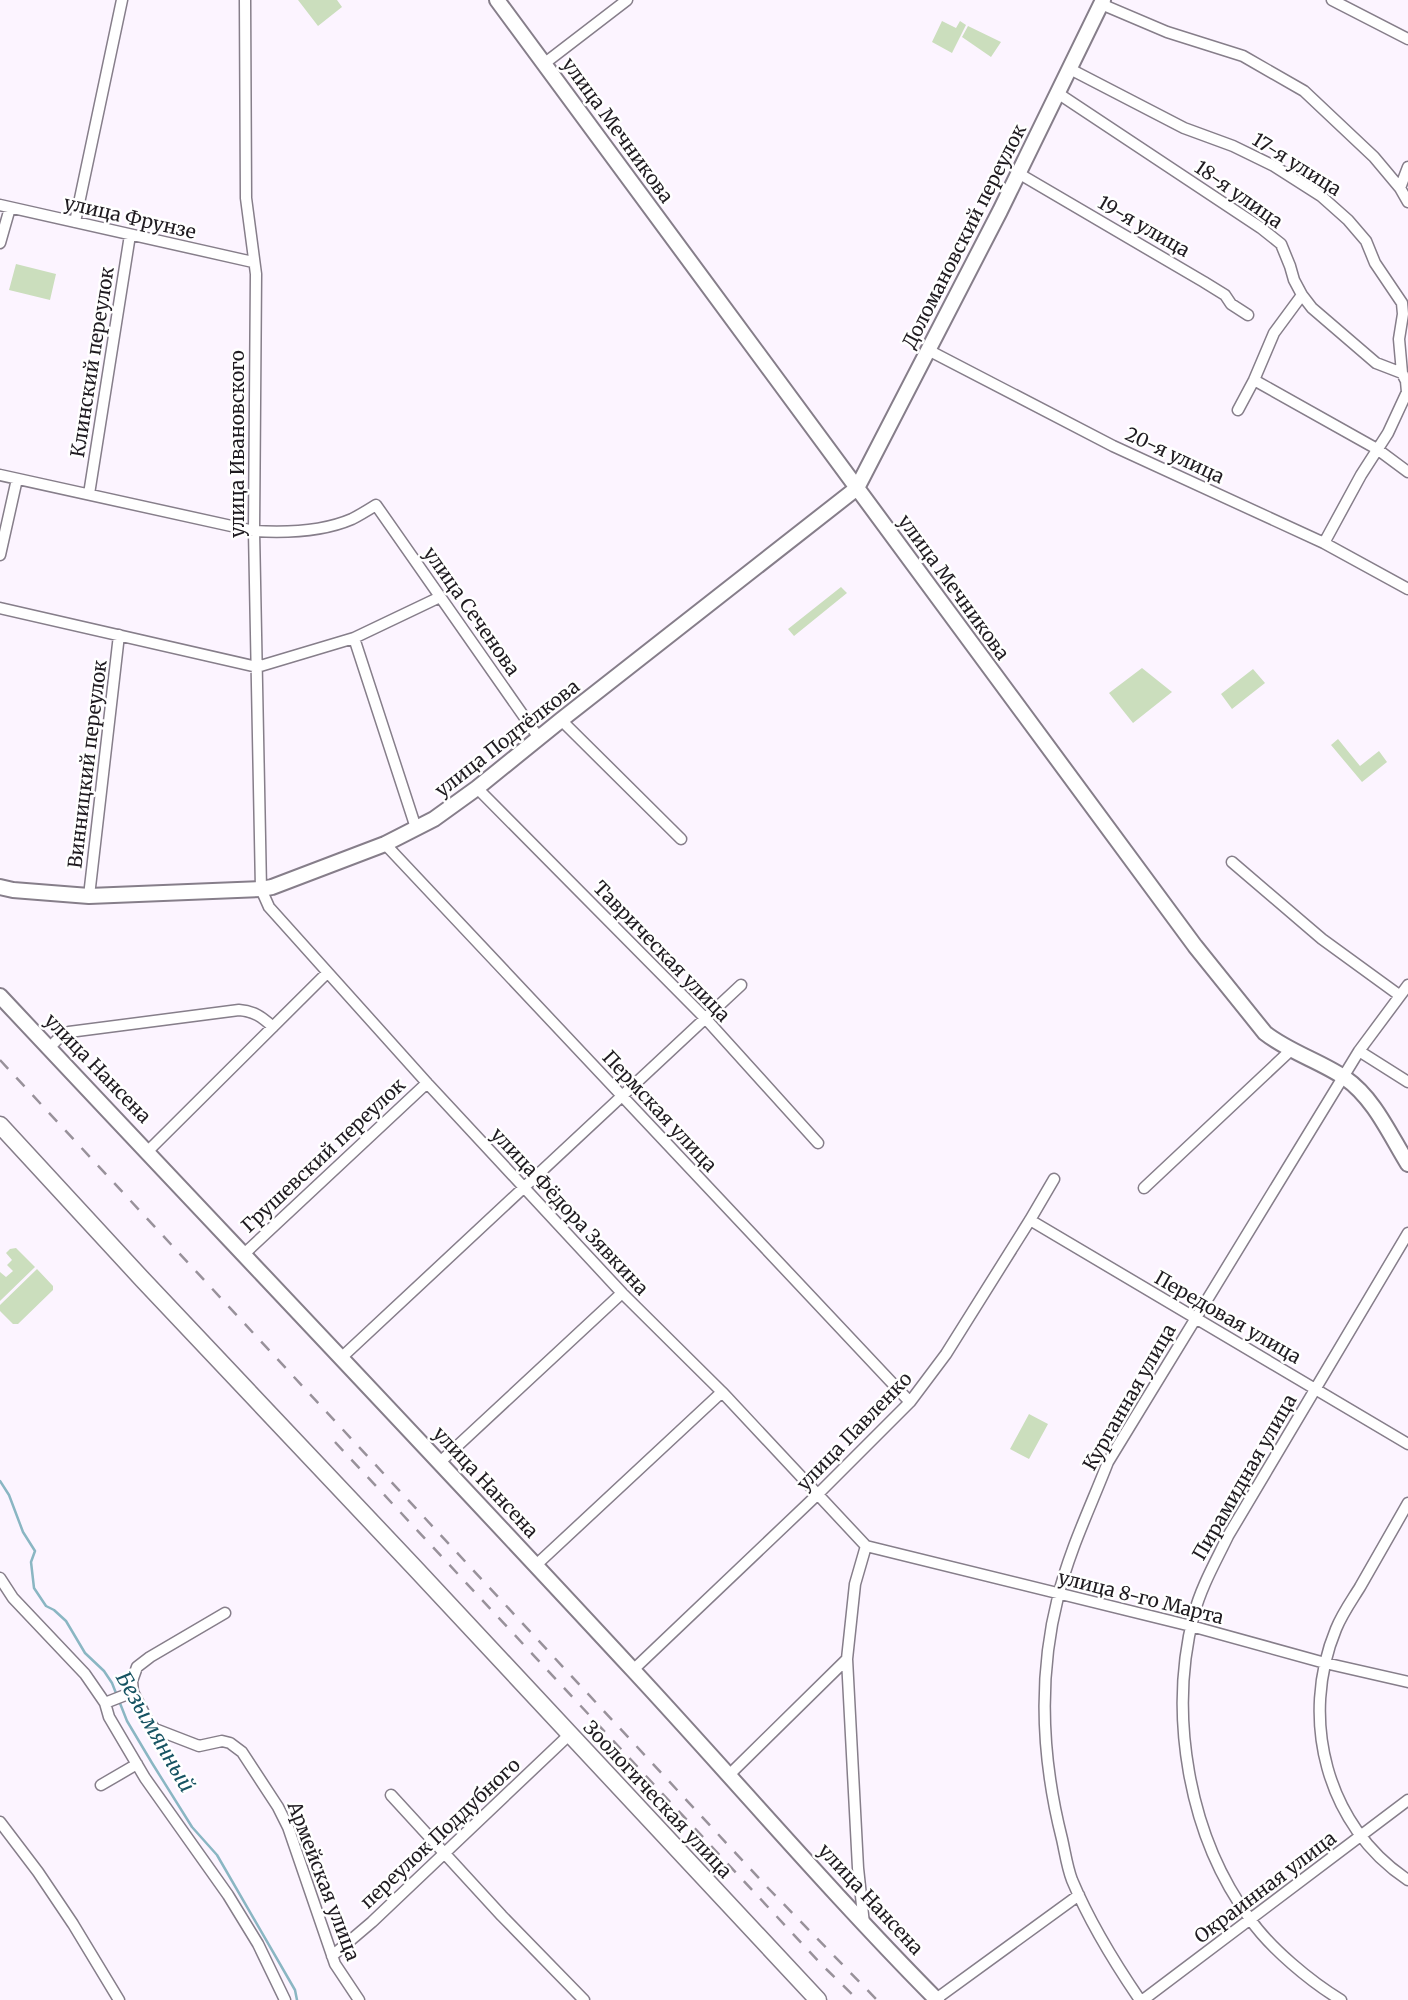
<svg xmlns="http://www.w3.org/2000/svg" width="1408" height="2000" viewBox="0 0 1408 2000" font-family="Merriweather,serif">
  <rect width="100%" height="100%" fill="#fcf4ff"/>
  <!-- green -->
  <path fill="#cbdebd" d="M298,0H337L342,7L318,26Z
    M942,21L956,28L960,21L966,25L952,53L932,42Z
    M968,26L1001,42L991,57L962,37Z
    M16,264L56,274L50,300L9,290Z
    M841,587L847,593L794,636L788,629Z
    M1142,668L1172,692L1133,723L1109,693Z
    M1253,669L1265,683L1232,709L1221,694Z
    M1338,739L1360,766L1379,751L1387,762L1362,782L1331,745Z
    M16,1248L35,1267L0,1301V1272L6,1277L13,1271L7,1265L12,1260L6,1253L10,1249Z
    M37,1269L53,1286V1290L18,1324H13L0,1311V1305Z
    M1029,1414L1048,1424L1029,1459L1010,1449Z"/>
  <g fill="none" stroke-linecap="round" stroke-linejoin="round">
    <!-- stream -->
    <path stroke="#8ab6c3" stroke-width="2.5" d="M0,1481L9,1495L23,1532L35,1551L31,1562L34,1588L46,1606L54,1610L66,1621L85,1653L104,1671L112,1683L127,1721L152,1763L192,1827L217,1855L295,1990L297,2000"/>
    <defs>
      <path id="street" d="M245,0L246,198L256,274L254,531L261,889L269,907L427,1083L622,1293L722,1392L866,1546
        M1332,0L1408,39
        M1101,4L1167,32L1243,56L1304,91L1374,157L1400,188L1408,202
        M545,63L627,0
        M1070,69L1184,128L1233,146L1274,166L1321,196L1348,220L1366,241L1375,263L1402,303L1403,314L1399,339L1402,373L1406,381L1407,392L1388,433L1361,475L1324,543
        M1059,94L1261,228L1281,244L1290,266L1294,280L1302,295L1312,308L1376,363L1402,373
        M1018,173L1204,282L1225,295L1231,304L1248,315
        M1400,188L1408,167
        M0,205L253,262
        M75,222L122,0
        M0,243L10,208
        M928,350L1113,446L1324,543L1408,589
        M1254,380L1377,449L1408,472
        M1238,410L1254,380L1274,333L1302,295
        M0,475L254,531C287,533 322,532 352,519C360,515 368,510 376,505L539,738
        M89,494L130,235
        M0,555L17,479
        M0,608L257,667L354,638L440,597
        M354,638L416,828
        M561,720L681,839
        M477,788L705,1018L818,1143
        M385,844L910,1402
        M1232,862L1322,939L1399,995
        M89,896L119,635
        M49,1048L61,1036L69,1032L239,1010C254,1011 262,1017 273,1027
        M1359,1051L1408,1082
        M148,1151L327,973
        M1144,1188L1291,1050
        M1030,1220L1408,1444
        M244,1254L427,1083
        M341,1358L741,985
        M439,1463L622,1293
        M1408,1503C1392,1531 1376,1559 1360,1587C1352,1600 1342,1614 1336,1629C1299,1718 1326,1826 1408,1880
        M866,1546L1191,1626L1325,1663L1408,1682
        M535,1566L722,1392
        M0,1578L13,1598L85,1674L105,1703L109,1717L145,1778L228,1895L258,1944L285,2000
        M225,1613L150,1657L137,1667L132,1681L133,1692L148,1721L155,1729L199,1746L222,1741L230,1743L242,1752L278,1807L288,1827L335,1964L359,2000
        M633,1670L817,1495L910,1402L946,1354L1030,1220L1054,1179
        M105,1703L133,1692
        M729,1775L847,1659
        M101,1785L137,1764
        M391,1795L502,1916L584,2000
        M0,1822L38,1872L73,1924L119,2000
        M864,1924L858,1868L847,1659L855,1584L866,1546
        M332,1956L372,1922L569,1735
        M936,1999L1079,1895
        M1140,2000C1114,1962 1090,1923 1072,1880C1067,1867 1065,1852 1062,1839C1042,1760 1038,1676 1058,1597C1069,1551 1091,1506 1108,1462L1359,1051L1408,985
        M1143,2000L1408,1800
        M1341,2000C1311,1982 1270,1948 1250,1919C1188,1835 1168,1714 1194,1614C1201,1587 1216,1561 1228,1536L1408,1233"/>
      <path id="secondary" d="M497,0L1195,946L1265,1033C1289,1052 1320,1061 1345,1078C1374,1098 1390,1135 1408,1164
        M0,887L13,890L89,896L261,889L272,887L385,844L434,819L477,788L561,720L857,488L1000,211L1103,0
        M0,996C211,1221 424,1444 633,1670C735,1780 832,1894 937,2000"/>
      <path id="primary" d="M0,1125L143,1280L414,1567L818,2000"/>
    </defs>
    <!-- street casing -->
    <use href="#street" stroke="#867e8a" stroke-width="13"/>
    <!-- secondary casing -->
    <use href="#secondary" stroke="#867e8a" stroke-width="18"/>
    <!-- primary casing -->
    <use href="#primary" stroke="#867e8a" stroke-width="19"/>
    <!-- street -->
    <use href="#street" stroke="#fff" stroke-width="10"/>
    <!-- secondary -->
    <use href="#secondary" stroke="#fff" stroke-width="14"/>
    <!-- primary -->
    <use href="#primary" stroke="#fff" stroke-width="16"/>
    <!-- rail -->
    <path stroke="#98919a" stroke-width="2.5" stroke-dasharray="12 12" stroke-linecap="butt" d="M0,1060L768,1888L877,2000
      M335,1442L821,1964L858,2000"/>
  </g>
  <g text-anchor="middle" stroke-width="5" stroke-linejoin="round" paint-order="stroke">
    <!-- street labels -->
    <g font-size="19" fill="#1f1b20" stroke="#fff">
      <text transform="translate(618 130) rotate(54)" y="7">улица Мечникова</text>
      <text transform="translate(1297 164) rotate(32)" y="7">17-я улица</text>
      <text transform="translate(1239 194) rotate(35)" y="7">18-я улица</text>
      <text transform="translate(130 217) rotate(13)" y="7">улица Фрунзе</text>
      <text transform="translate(1144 226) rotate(30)" y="7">19-я улица</text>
      <text transform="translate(964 236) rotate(-63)" y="7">Доломановский переулок</text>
      <text transform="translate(92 362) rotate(-81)" y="7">Клинский переулок</text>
      <text transform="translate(237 444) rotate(-90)" y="7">улица Ивановского</text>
      <text transform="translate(1175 455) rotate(25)" y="7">20-я улица</text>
      <text transform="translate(954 587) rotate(54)" y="7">улица Мечникова</text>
      <text transform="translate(472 611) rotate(55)" y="7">улица Сеченова</text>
      <text transform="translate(507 738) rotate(-38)" y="7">улица Подтёлкова</text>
      <text transform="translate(87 764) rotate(-83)" y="7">Винницкий переулок</text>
      <text transform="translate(662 951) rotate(46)" y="7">Таврическая улица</text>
      <text transform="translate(98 1068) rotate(46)" y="7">улица Нансена</text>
      <text transform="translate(660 1111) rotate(47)" y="7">Пермская улица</text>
      <text transform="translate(323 1155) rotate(-43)" y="7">Грушевский переулок</text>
      <text transform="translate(570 1211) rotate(47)" y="7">улица Фёдора Зявкина</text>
      <text transform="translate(1228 1317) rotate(30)" y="7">Передовая улица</text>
      <text transform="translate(1129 1397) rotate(-60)" y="7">Курганная улица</text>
      <text transform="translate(854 1431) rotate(-46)" y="7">улица Павленко</text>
      <text transform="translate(1244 1477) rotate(-60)" y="7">Пирамидная улица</text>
      <text transform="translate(486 1482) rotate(47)" y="7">улица Нансена</text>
      <text transform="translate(1141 1597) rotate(14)" y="7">улица 8-го Марта</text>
      <text transform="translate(658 1799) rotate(47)" y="7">Зоологическая улица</text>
      <text transform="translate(440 1833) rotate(-43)" y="7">переулок Поддубного</text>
      <text transform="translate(324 1881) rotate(69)" y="7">Армейская улица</text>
      <text transform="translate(1265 1887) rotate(-37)" y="7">Окраинная улица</text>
      <text transform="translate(871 1899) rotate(47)" y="7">улица Нансена</text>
    </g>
    <!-- water labels -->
    <g font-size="21" font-style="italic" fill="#165362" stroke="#fff">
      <text transform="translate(155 1732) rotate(60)" y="7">Безымянный</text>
    </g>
  </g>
</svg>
